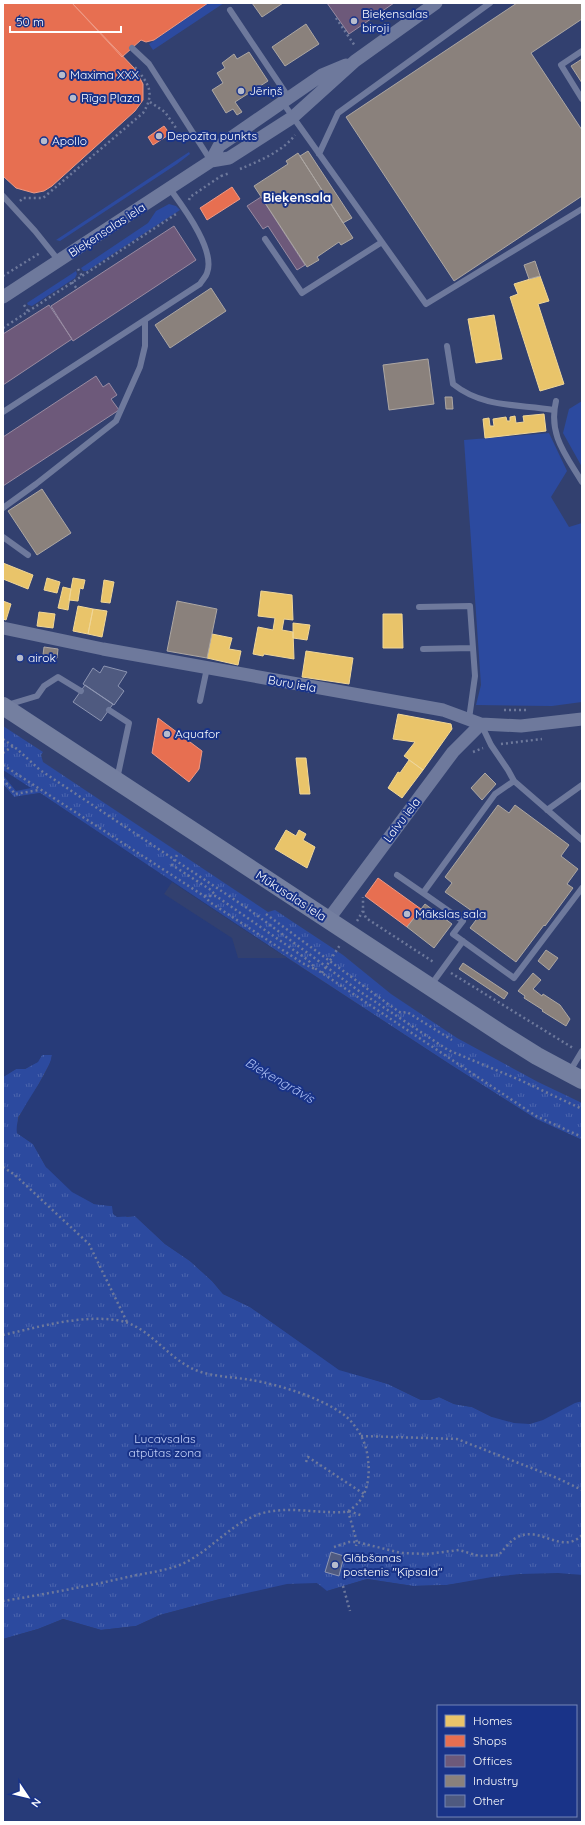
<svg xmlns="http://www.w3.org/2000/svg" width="585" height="1825" viewBox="0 0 585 1825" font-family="Quicksand,sans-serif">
  <defs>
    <pattern id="park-tufts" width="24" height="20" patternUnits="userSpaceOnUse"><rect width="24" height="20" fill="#2c4a9f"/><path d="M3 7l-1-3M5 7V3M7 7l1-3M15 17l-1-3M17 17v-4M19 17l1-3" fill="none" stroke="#4c65ad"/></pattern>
  </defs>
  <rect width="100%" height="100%" fill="#32406f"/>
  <!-- green -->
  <path fill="#2c4a9f" d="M208,3H224L153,50L149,44Z
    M189,152L190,154L177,164L60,241L56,240Z
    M169,204L176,206L180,210L87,271H83L81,268L148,223L156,211Z
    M76,271L77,274L75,278L32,306L28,305L27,303Z
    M582,401V467L563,433L569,409Z
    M549,433L567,471L551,497L569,527L582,523V702L552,706L476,705L481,685L464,440Z"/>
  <!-- park -->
  <path fill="url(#park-tufts)" d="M3,726L43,752L41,755L43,762L268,912L275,910L343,955L391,994L457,1038L538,1082L582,1103V1140L536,1119L451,1065L172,882L40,793L14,797L3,784Z
    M42,1055H52L51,1061L29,1102L18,1117L17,1133L33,1144L46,1167L94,1204L112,1206L127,1217L135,1216L165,1244L190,1261L212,1281L223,1294L250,1307L339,1369L388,1384L421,1400H430L439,1397L454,1404L472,1407L492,1417L582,1401V1575L521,1574L447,1585L413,1586L367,1579L327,1591L220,1599L160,1615L136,1626L101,1630L63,1619L38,1629L3,1639V1077L16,1069H25L37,1062Z"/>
  <!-- water -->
  <path fill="#273b79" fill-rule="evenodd" d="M3,770L31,788L16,791L3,775Z
    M3,784L14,797L40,793L287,958L451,1065L536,1119L582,1140V1401L575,1403L543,1420L530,1424L514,1423L492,1417L472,1407L454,1404L439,1397L430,1400H421L388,1384L339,1370L250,1307L223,1294L212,1281L190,1261L165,1244L135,1216L117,1217L113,1214L112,1206L94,1204L72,1192L46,1167L33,1144L17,1133C13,1112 48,1080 52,1055H42L38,1062L25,1069H16L3,1077Z
    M558,1573L582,1575V1822H3V1639L38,1629L63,1619L101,1630L136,1626L160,1615L220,1599L287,1584L317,1583L327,1591L367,1579L413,1586L447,1585L492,1577L521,1574ZM438,1706H576V1816H438Z"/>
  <!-- pier -->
  <path fill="#32406f" d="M172,882L255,937L287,958H238L232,938L164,894Z"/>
  <!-- homes -->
  <path fill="#e9c46a" stroke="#f0d697" d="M540,276L549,301L538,304L564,384L540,391L510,297L518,294L514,284Z
    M494,315L502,359L476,363L468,319Z
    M544,414L546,431L485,438L483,419L489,418L490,426H494L493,419L506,417L507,421H510V417L515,416L516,423L524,422L523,416Z
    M3,563L33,575L28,589L3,579Z
    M47,578L60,582L57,593L44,590Z
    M73,578L85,580L83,589L80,588L78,601L69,600Z
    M104,580L114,582L110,603L101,602Z
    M63,587L71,589L68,610L58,608Z
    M261,591L292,595L293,620L284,619L282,630L293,632L294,659L264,654L263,656L253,654L258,627L273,630L275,618L258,616Z
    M3,601L11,604L6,620L3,619Z
    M78,606L93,609L88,634L73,631Z
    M93,609L107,611L102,637L88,634Z
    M39,612L55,614L53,628L37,626Z
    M383,614H402L403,648H383Z
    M293,623L310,625L307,640L293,638Z
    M212,634L232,638L229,649L241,651L238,665L207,658Z
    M306,651L353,658L349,684L302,677Z
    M398,714L451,724L452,729L423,770L404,756L415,742L393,739Z
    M296,758H306L310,794H300Z
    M409,760L423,770L402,798L388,788L398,772L400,773Z
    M286,830L296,836L299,830L306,834L303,840L315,847L307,868L275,849Z"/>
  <!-- shops -->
  <path fill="#e76f51" stroke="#ee9a85" d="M3,3H72L135,69L143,84V100L135,111L52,186L44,191L34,193L16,188L3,176Z
    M72,3H208L154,40L146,42L141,40L122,57Z
    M164,126L170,134L153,145L148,137Z
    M232,187L240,199L207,220L200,208Z
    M158,718L202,751L199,769L189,782L152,753Z
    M378,878L421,909L407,927L365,896Z"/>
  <!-- offices -->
  <path fill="#6d597a" stroke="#998ba2" d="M327,3H394L349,34Z
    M261,197L305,265L297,270L268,226L263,229L247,206Z
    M174,226L196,260L73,341L51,306Z
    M49,305L72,339L3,385V334Z
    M96,376L103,387L109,383L117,395L111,399L119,410L3,486V437Z"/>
  <!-- industry -->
  <path fill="#8a817c" stroke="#ada7a3" d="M252,3H283L262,17Z
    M517,3H582V19L531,53L582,130V196L454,281L346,117Z
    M306,24L319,44L285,66L272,47Z
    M249,52L268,81L235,102L242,112L237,115L233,109L226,113L212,90L223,83L217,73L225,68L222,63L234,54L237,59Z
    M582,59V83L571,66Z
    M308,151L352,218L343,223L300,156Z
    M298,153L353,238L341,245L339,242L317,257L319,260L307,267L254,186L288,164L286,161Z
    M535,261L540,276L529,279L524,265Z
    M211,288L226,311L170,348L155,325Z
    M428,359L434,404L389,410L383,365Z
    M445,397H452L453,409H446Z
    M42,489L71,533L37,555L8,511Z
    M177,601L217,609L207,658L167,651Z
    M44,647L58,649L57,658L43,655Z
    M485,773L496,784L482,800L471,788Z
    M498,805L509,813L515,805L569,845L561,856L578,869L567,884L573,888L545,926L544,925L516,962L470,928L479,916L445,892L452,883L445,877Z
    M425,904L452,924L434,948L407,927Z
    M546,950L558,958L549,970L538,961Z
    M463,963L508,993L504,999L459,969Z
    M533,973L541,980L533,989L542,996L543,994L560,1005L570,1019L566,1026L542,1011L543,1010L524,998L525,996L518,991Z"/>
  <!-- building -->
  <path fill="#4f5a80" stroke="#8d95b2" d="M104,666L127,672L118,686L124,691L114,705L83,684L93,668L100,673Z
    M85,685L113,704L101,721L73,702Z
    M331,1552L344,1556L339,1576L325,1572Z"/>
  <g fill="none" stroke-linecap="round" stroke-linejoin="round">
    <!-- path -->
    <path stroke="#6e799c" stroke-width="2.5" stroke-dasharray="2 3" stroke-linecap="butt" d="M336,18L355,46
      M150,102L165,112L176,128
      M240,169C259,161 282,152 295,135
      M221,176L230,173
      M189,200L190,197L221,176
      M20,201L23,198H43L143,113C156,92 148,83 134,66
      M78,269L82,276
      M3,276L40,253
      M72,282L77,289
      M24,305L28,311
      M3,328L176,214
      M504,710H527
      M3,739L17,749L40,770L247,908L359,991L448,1050L520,1080L582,1109
      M501,744L542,739
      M473,752L483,748
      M3,753L13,746
      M3,765L204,896H216L308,960L316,969L536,1116L582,1137
      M3,779L15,794L39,790
      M177,855L172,865L211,890L216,896
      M204,896L211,903L304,964L315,969
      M363,911L366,918L435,963
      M266,914L388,1004L401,1013L407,1012L452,1040
      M357,921L363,911V897
      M322,973L340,945
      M451,973L573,1048
      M3,1167L15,1175L89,1244L127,1322
      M3,1335C39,1327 78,1315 116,1320C150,1324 168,1362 201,1372C217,1377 234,1377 251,1380C278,1384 338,1402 354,1425C362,1435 367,1447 368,1460C370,1474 368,1492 358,1503C355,1506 351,1510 348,1511C341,1513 333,1512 326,1512C307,1511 286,1508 267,1512C232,1519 210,1554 177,1566C163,1571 147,1573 132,1576C89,1586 46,1594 3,1601
      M361,1436L457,1439L557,1478L582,1490
      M306,1462L308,1457L364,1494
      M348,1511L357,1542L356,1546
      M349,1511L363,1516
      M334,1547L349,1542H357L401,1553L427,1554L459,1550L479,1556L499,1555C505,1548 511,1539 520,1536C541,1527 563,1555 582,1535
      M343,1586L350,1611"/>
    <!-- lane -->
    <path stroke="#6e799c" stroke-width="6" d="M230,10L289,98
      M132,48L149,64L211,161
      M582,51L561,65L582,99
      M283,103L426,304L582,209
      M319,154L338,113L490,3
      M3,196L35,231L59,261
      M265,239L302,293L382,242
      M447,346L453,384C483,408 518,404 554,410
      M556,401C548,435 566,455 582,482
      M3,412L200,284C202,280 206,277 207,273C216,250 183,207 170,189
      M3,508L36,484L116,421L140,367L145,346V321
      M3,537L28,555
      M419,607L470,606L475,676L469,719
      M423,649L473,648
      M200,701L207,668
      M7,705L37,696L44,686L58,677L81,691
      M109,710L129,723L117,779
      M481,724L491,745L508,770L514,781L582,840
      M514,781L495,794L423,893L463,921L453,934L514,978L582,888
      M547,810L582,785
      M397,875L423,893
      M431,985L463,941
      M570,1071L582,1051"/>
    <!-- street -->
    <path stroke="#6e799c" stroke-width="13" d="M211,161L219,146L322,75L346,65
      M3,297L211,161L229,158L293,117L355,61L436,3
      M3,628L103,649L443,710L481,724L521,726L582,719
      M328,920L453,752L481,724"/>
    <!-- secondary -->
    <path stroke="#747fa0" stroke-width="18" d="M3,706L505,1036L537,1056L582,1080"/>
  </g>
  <!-- markers -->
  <g fill="#b7bccd" stroke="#193388" stroke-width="1.5">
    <circle cx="354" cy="21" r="4"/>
    <circle cx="62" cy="75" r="4"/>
    <circle cx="241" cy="91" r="4"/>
    <circle cx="73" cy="98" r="4"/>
    <circle cx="159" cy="136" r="4"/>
    <circle cx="44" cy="141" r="4"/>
    <circle cx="20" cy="658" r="4"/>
    <circle cx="167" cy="734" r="4"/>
    <circle cx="407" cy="914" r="4"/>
    <circle cx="335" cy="1565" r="4"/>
  </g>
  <g text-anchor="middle" stroke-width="4" stroke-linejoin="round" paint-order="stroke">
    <!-- poi labels -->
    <g font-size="12" fill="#fff" stroke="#193388" text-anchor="start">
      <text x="362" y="18">Bieķensalas<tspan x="362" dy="14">biroji</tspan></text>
      <text x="70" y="79">Maxima XXX</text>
      <text x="249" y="95">Jēriņš</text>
      <text x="81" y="102">Rīga Plaza</text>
      <text x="167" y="140">Depozīta punkts</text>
      <text x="52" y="145">Apollo</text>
      <text x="28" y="662">airok</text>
      <text x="175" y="738">Aquafor</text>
      <text x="415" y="918">Mākslas sala</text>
      <text x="343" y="1562">Glābšanas<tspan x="343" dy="14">postenis "Ķīpsala"</tspan></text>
    </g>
    <!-- street labels -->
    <g font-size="12" fill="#fff" stroke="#193388">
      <text transform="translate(107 230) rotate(-33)" y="4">Bieķensalas iela</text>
      <text transform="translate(292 684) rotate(10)" y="4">Buru iela</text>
      <text transform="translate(402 820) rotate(-53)" y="4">Laivu iela</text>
      <text transform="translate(291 896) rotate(33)" y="4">Mūkusalas iela</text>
    </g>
    <!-- park labels -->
    <g font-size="12" fill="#c6d3fa" stroke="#193388">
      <text x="165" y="1443">Lucavsalas<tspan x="165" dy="14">atpūtas zona</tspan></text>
    </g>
    <!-- neighbourhood labels -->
    <g font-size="13" font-weight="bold" fill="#fff" stroke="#193388">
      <text x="297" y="202">Bieķensala</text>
    </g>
    <!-- water labels -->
    <g font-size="13" font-style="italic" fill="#acbff4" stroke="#193388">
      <text transform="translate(280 1080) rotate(30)" y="5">Bieķengrāvis</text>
    </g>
  </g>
  <!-- border -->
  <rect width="585" height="1825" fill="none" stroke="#ffffff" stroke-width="8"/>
  <!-- legend -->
  <rect x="437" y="1705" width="140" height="112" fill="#193388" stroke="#7585b8"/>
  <rect x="445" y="1715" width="20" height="12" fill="#e9c46a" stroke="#7585b8"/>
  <text x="473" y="1725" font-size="12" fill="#ffffff">Homes</text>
  <rect x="445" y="1735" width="20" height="12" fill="#e76f51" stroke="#7585b8"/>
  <text x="473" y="1745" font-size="12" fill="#ffffff">Shops</text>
  <rect x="445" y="1755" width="20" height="12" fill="#6d597a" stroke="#7585b8"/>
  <text x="473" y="1765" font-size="12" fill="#ffffff">Offices</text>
  <rect x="445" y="1775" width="20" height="12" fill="#8a817c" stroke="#7585b8"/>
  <text x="473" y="1785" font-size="12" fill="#ffffff">Industry</text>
  <rect x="445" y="1795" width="20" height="12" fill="#4f5a80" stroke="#7585b8"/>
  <text x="473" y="1805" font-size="12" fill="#ffffff">Other</text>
  <!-- north arrow -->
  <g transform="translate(28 1797) rotate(125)" stroke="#193388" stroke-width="3" paint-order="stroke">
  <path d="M0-3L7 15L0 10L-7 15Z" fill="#ffffff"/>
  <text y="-6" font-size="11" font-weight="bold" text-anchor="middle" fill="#ffffff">N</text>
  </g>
  <!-- scale -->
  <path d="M10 26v6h111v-6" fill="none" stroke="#ffffff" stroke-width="2"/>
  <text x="16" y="26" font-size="12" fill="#ffffff" stroke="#193388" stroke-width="3" paint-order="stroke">50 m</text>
</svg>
